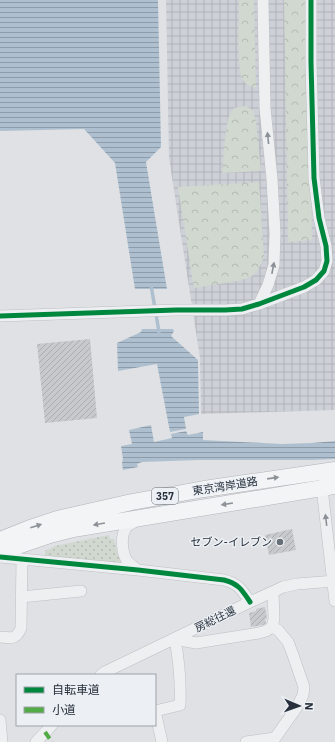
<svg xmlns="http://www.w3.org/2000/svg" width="335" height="742" viewBox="0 0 335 742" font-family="'IBM Plex Sans','Noto Sans JP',sans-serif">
  <defs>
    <pattern id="industrial-grid" width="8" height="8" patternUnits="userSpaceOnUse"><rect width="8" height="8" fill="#cdd1d7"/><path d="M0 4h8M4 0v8" fill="none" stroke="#b0b4b9"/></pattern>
    <pattern id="grass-dots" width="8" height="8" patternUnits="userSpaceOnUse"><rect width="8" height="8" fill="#d0d8cf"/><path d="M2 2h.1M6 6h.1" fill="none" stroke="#b3bab3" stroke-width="1.8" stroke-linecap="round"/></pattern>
    <pattern id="forest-crowns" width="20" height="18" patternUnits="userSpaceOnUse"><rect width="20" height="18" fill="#d0d8cf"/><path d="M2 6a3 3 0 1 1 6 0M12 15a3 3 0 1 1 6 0" fill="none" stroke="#b3bab3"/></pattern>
    <pattern id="water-rules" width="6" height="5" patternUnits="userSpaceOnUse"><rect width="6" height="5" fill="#aec0cf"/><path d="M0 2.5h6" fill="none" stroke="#8e9ca9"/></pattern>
    <pattern id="building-hatch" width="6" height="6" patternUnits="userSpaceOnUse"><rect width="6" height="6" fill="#c7c9cc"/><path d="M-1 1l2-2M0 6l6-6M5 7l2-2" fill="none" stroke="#abadb0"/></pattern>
  </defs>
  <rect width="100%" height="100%" fill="#dfe1e4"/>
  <!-- industrial -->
  <path fill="url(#industrial-grid)" d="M166,0H335V410L201,414L200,358L169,158Z"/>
  <!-- grass -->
  <path fill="url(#grass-dots)" d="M109,535L110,539H114L118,556L122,563L45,556V551L55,546Z"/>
  <!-- forest -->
  <path fill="url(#forest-crowns)" d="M239,0H254L256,88C250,87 246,85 243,80C236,71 239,14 239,0Z
    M284,0H309L312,240L288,242Z
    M245,106L253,110L256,121L261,171L222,173L224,147L228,118L234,108Z
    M259,182L264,257L258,270L251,277L238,281L194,288L178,187Z"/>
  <!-- water -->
  <path fill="url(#water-rules)" d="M0,0H158L161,147L146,162L167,289H135L115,163L84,129L0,131Z
    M142,329H173L174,331L171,336L198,360L199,414L184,417L186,429L170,432L157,364L118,371L117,343L141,332Z
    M151,425L154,442L172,438L171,434L186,431L188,435L203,432V440L282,444L312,443L335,441V459L312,460H198L142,462L137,464L138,467L123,470L122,463L123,459L121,446L132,444L129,430Z"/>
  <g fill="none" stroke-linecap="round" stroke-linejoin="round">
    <!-- stream -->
    <path stroke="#aec0cf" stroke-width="3.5" d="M151,285L159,332"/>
  </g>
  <!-- building -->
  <path fill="url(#building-hatch)" d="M90,339L97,418L45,423L37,344Z
    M292,529L296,550L269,555L265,535Z
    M265,607L267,618L265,619L266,623L263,625L251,627L249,613L256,611V609Z"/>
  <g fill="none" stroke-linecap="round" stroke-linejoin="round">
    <defs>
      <path id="minor" d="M259,304L268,285L274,265L275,233L272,179L265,108L263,0
        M0,316L176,310H225L242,309L259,304L304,287L316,280L324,271L327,261L326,246L319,218L314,178L311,62V0
        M324,483L322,488L335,601
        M136,521C133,523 128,525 126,528C120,536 122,555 128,562C131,565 135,568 138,570
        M0,557L138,570L224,580C239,584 242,590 250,602
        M21,597L81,591
        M0,637C11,638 16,640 21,628L22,559
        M177,638L185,641L196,643L259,633L266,631L272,627L274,619L273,592
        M101,675L105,672L250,602L283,587L297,584L335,581
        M0,720L2,742
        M36,742L52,725
        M162,742L155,711L180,705C181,683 179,661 175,639
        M246,742L275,738L297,707L303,695L304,687L293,655L288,642L278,630L272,627"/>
      <path id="highway" d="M0,540L33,527L57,519L132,502L204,489L335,470
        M0,552L50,535L73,529L335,486"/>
    </defs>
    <!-- minor casing -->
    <use href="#minor" stroke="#bdbfc2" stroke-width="12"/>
    <!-- highway casing -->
    <use href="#highway" stroke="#b1b4b9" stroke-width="17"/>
    <!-- minor -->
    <use href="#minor" stroke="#eeeff1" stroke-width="11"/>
    <!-- highway -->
    <use href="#highway" stroke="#f3f4f5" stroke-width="16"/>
    <!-- quiet -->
    <path stroke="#53ab46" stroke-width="4" stroke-dasharray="8 4" stroke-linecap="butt" d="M45,732L52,742"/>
    <defs>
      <path id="cycleway" d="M0,316L176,310H225L242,309L259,304L304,287L316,280L324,271L327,261L326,246L319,218L314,178L311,62V0
        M0,557L138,570L224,580C239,584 242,590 250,602"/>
    </defs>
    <!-- cycleway casing -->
    <use href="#cycleway" stroke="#ecf0f4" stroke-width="8"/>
    <!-- cycleway -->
    <use href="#cycleway" stroke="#00873e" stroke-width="5"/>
  </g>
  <!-- one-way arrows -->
  <defs><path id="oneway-solid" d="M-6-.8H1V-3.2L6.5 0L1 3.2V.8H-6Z"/></defs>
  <g fill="#8a9096">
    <use href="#oneway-solid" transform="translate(268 138) rotate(-96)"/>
    <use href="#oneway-solid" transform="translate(273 268) rotate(-79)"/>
    <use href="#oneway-solid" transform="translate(326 520) rotate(-97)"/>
  </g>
  <g fill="#8d9298">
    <use href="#oneway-solid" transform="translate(273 478) rotate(-8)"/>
    <use href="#oneway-solid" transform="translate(227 504) rotate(171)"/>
    <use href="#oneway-solid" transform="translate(99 524) rotate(170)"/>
    <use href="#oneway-solid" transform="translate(36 526) rotate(-18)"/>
  </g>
  <!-- markers -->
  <circle fill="#676e77" stroke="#ecf0f4" stroke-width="1.5" cx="280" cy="542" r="4"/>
  <g text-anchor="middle" stroke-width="3" stroke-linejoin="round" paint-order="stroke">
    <!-- shield labels -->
    <rect fill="#ecf0f4" stroke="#626a73" stroke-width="1" x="152" y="488" width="26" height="16" rx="3"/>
    <g font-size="10" font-weight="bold" fill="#27303c">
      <text x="165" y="500">357</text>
    </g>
    <!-- street labels -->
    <g font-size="11" fill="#27303c" stroke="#ecf0f4">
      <text transform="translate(225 486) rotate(-9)" y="4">東京湾岸道路</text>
      <text transform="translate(215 619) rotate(-26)" y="4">房総往還</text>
    </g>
    <!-- poi labels -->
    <g font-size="11" fill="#27303c" stroke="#ecf0f4" text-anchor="end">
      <text x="272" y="546">セブン-イレブン</text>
    </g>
  </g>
  <!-- legend -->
  <rect x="16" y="674" width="140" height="52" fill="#ecf0f4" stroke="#9da3aa"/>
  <rect x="24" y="687" width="20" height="6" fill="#00873e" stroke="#9da3aa"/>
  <text x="52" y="694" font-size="12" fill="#27303c">自転車道</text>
  <rect x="24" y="707" width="20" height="6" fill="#53ab46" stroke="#9da3aa"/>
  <text x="52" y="714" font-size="12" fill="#27303c">小道</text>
  <!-- north arrow -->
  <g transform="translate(299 706) rotate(92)" stroke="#ecf0f4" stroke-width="3" paint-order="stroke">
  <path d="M0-3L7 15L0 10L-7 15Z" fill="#27303c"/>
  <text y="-6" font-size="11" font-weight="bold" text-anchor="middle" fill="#27303c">N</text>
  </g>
</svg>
